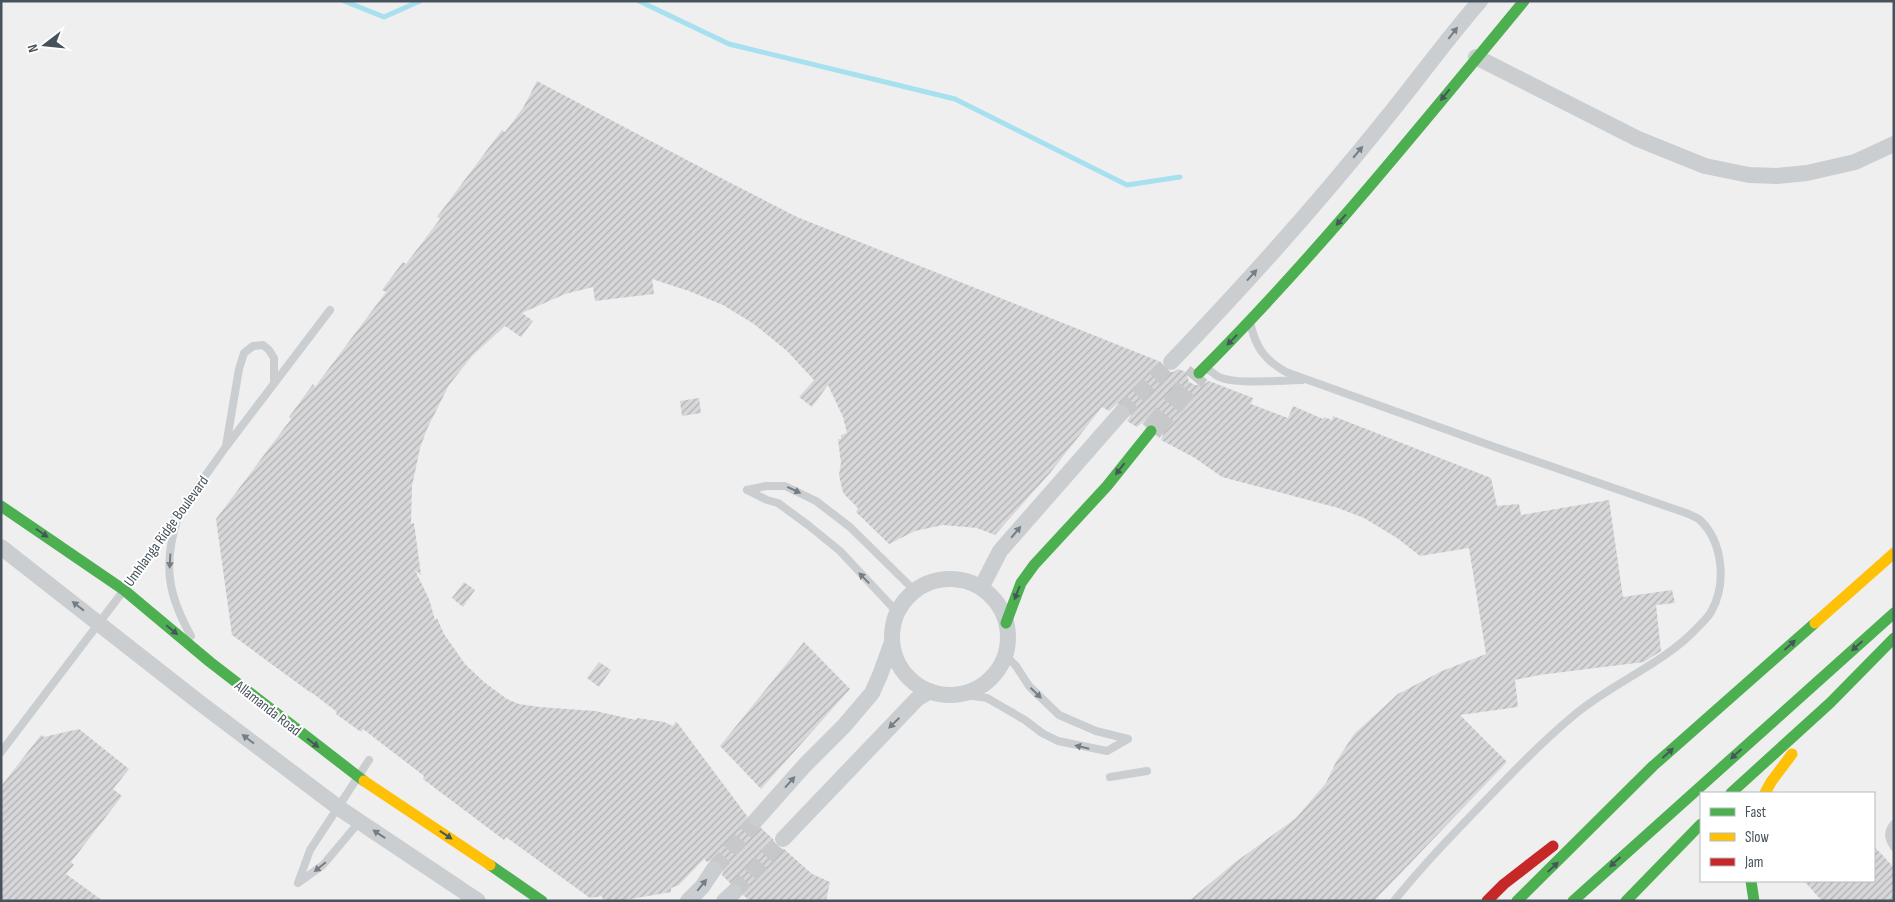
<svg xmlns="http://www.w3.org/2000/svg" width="1895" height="902" viewBox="0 0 1895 902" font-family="'Sofia Sans Condensed',sans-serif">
  <defs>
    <pattern id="building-hatch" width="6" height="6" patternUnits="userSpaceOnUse" patternTransform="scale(1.25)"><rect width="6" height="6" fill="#d7d7d9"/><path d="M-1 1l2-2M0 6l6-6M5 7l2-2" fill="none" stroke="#b0b1b3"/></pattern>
  </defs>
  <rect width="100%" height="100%" fill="#f0efef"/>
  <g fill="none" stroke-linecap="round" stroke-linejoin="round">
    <!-- stream -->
    <path stroke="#a7e0ee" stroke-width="5" d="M344,1L384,17L420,1
      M639,1L729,44L955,99L1127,185L1180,177"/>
  </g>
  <!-- building -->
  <path fill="url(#building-hatch)" d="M537,81L721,178L797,217L1161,362L1164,369L1168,372H1173L1178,369L1186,372L1189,382L1195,385H1203L1209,381L1253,398L1251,404L1288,418L1293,406L1323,419L1324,417L1332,420L1333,416L1491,478L1497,506L1519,504L1521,515L1609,500L1623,597L1672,590L1675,603L1656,605L1661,651L1644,662L1539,675L1515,680L1518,707L1460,715L1507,762L1374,901H1189L1233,864L1296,818L1326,783L1336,762L1354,734L1398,694L1442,671L1486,654L1469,548L1420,556L1397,538L1364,518L1338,508L1222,477L1195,458L1161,440L1164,432L1163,426L1159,420L1152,418L1147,419L1137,427L1127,421L1131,415V410L1127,405L1122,403L1117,404L1109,411L1102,407L1050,473L995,535L977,528L943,525L915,531L889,544L856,512L858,508L844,494L842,489L839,475L841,463L838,439H841V435L847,433L843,417L828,385L812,407L799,397L814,380L787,351L754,324L723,305L689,291L652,279L654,294L628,297L595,301L593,287L565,294L522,313L533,321L521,337L505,326L472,356L449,385L427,429L420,448L412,486L411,524L414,523L421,575L415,570L429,599L435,620L437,618L444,634L465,664L484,682L507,699L519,704L540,707L595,711L636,720L637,718L664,722L673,726L676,721L747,816V822L750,826L755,829L761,828L773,839L776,847L784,849L812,874L830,882L826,901H750L743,895L744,889L741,885L737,882L730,883L722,875L724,869L720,861L714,859L707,862L704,859L679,885L671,888V892L619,901H603L602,896L590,898L506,837L504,840L423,779L424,776L363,729L361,732L336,714L337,712L311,692V693L232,635L216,519L291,419L289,417L313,384L315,387L386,292L382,290L403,262L406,264L440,219L437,217L502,130L505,132L523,108Z
    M699,398L701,413L682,416L680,401Z
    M464,582L475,590L463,607L452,598Z
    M804,642L850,689L761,789L720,746Z
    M599,662L611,670L599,687L587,678Z
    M79,729L129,769L113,789L122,796L71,862L74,865L66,874L103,901H1V786L41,735L44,737Z
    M1874,846L1894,868V901H1822L1804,881H1874Z"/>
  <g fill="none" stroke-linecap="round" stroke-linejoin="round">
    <!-- street-tunnel -->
    <path stroke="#c6c8ca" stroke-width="16" stroke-dasharray="16 8" stroke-linecap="butt" d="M1121,413L1171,362
      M714,869L757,819
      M734,892L783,839"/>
    <!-- secondary-tunnel -->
    <path stroke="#c6c8ca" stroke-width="22" stroke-dasharray="22 11" stroke-linecap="butt" d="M1151,431L1199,373"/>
    <!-- lane -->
    <path stroke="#cbced0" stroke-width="8" d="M1251,326C1256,348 1266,361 1286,372L1492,446L1686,513C1691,515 1696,517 1700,520C1723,542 1727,584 1711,612C1708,617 1703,622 1699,626C1663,665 1613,682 1573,716C1542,742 1514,771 1486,800C1454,833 1423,865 1394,901
      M1206,368C1211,371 1215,375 1219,377C1236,385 1282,380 1302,380
      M226,446L239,369L244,353L253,346L263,345L269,350L274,358V383
      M747,490L766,486H785L816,501L850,527L915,591
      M747,490L767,500L778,503L808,525L840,551L898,613
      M177,520C163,566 168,595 191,636
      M1005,655L1016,666L1029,686L1059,715L1096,731L1128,739
      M960,694L987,698L1025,720L1042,733L1058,741L1107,751L1128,739
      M1,752L124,590L225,448L330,310
      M1110,777L1147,771
      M1894,824C1887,832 1888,838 1894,847
      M298,883L310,850L369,760
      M298,883L323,865L360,821"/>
    <!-- street -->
    <path stroke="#cbced0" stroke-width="16" d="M1476,57L1638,139L1705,166L1749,175L1777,176L1807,173L1855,162L1894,144
      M1171,362C1244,286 1314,208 1380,126C1414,85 1445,41 1480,1
      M1,547L200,703L339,808L478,901
      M892 637a58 58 0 1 1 116 0a58 58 0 1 1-116 0Z
      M981,588L1000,551L1121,413
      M757,819L805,765L844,726L872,693L880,675L892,642
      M783,839L917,699L930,691
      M688,901L702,887L714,869
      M724,901L734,892"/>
    <!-- fast -->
    <path stroke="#4caf50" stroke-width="11" d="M1199,373C1316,256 1419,128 1524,1
      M1,506L124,590L210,662L364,781
      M1006,623L1021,583L1034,565L1107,486L1151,431
      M1731,793L1830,703L1894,638
      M490,865L542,901
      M1751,881L1754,901
      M1517,901L1653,766L1815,623
      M1573,901L1894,613
      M1626,901L1701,824"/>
    <!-- slow -->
    <path stroke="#ffc107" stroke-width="11" d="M1815,623L1894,553
      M364,781L490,865
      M1765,793L1771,782L1792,754"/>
    <!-- jam -->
    <path stroke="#c62828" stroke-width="11" d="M1487,901L1504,884L1553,846"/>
  </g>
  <!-- one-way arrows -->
  <defs><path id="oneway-solid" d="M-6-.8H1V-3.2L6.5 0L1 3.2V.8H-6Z" transform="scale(1.25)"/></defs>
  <g fill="#757d85">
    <use href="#oneway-solid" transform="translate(1453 33) rotate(-52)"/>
    <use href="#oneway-solid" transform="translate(1358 152) rotate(-50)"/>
    <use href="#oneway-solid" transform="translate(1252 275) rotate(-48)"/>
    <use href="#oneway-solid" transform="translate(794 490) rotate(25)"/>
    <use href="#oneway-solid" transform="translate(1016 532) rotate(-50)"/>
    <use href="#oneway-solid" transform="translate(170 561) rotate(93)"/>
    <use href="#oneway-solid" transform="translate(864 578) rotate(-134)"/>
    <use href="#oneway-solid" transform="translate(78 606) rotate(-142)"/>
    <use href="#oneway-solid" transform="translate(1036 693) rotate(44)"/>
    <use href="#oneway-solid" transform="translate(894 723) rotate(136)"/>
    <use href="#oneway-solid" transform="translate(248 739) rotate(-143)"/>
    <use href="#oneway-solid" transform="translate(1082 747) rotate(-167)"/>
    <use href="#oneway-solid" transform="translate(790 782) rotate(-48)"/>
    <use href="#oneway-solid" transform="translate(379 834) rotate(-146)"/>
    <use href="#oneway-solid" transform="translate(320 867) rotate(141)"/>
    <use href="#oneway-solid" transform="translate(702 885) rotate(-51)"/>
  </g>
  <g fill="#46575b">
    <use href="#oneway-solid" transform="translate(1445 95) rotate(129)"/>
    <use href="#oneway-solid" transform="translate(1341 220) rotate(132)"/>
    <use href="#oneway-solid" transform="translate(1232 340) rotate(134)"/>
    <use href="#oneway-solid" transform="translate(1120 469) rotate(128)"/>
    <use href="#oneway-solid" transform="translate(42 533) rotate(35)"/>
    <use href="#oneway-solid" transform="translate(1017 593) rotate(111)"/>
    <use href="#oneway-solid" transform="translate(172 630) rotate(40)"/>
    <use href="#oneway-solid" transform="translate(1790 645) rotate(-42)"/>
    <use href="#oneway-solid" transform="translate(1857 646) rotate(138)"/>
    <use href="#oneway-solid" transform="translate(313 743) rotate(37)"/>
    <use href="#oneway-solid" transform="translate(1668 753) rotate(-42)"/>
    <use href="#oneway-solid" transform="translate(1736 754) rotate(138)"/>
    <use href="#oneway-solid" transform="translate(446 835) rotate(34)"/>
    <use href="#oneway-solid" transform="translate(1615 862) rotate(138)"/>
    <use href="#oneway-solid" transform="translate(1553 867) rotate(-43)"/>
  </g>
  <g text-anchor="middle" stroke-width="4" stroke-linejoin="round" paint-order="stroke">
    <!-- street labels -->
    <g font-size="15" fill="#46525c" stroke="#fff">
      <text transform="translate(166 531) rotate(-54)" y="5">Umhlanga Ridge Boulevard</text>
      <text transform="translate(268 708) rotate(38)" y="5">Allamanda Road</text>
    </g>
  </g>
  <!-- border -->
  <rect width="1895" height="902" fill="none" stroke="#46525c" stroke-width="5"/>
  <!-- legend -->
  <rect x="1700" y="792" width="175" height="90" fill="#ffffff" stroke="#b5babe"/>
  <rect x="1710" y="808" width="25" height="8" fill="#4caf50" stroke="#b5babe"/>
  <text x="1745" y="817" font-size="15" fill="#46525c">Fast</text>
  <rect x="1710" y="833" width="25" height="8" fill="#ffc107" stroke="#b5babe"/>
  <text x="1745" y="842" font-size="15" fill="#46525c">Slow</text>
  <rect x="1710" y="858" width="25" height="8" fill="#c62828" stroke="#b5babe"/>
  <text x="1745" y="867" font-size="15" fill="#46525c">Jam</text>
  <!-- north arrow -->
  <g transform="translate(45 45) rotate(254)" stroke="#ffffff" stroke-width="4" paint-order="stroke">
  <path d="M0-4L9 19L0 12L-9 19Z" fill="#46525c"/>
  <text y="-8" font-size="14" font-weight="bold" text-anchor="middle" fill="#46525c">N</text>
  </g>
</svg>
